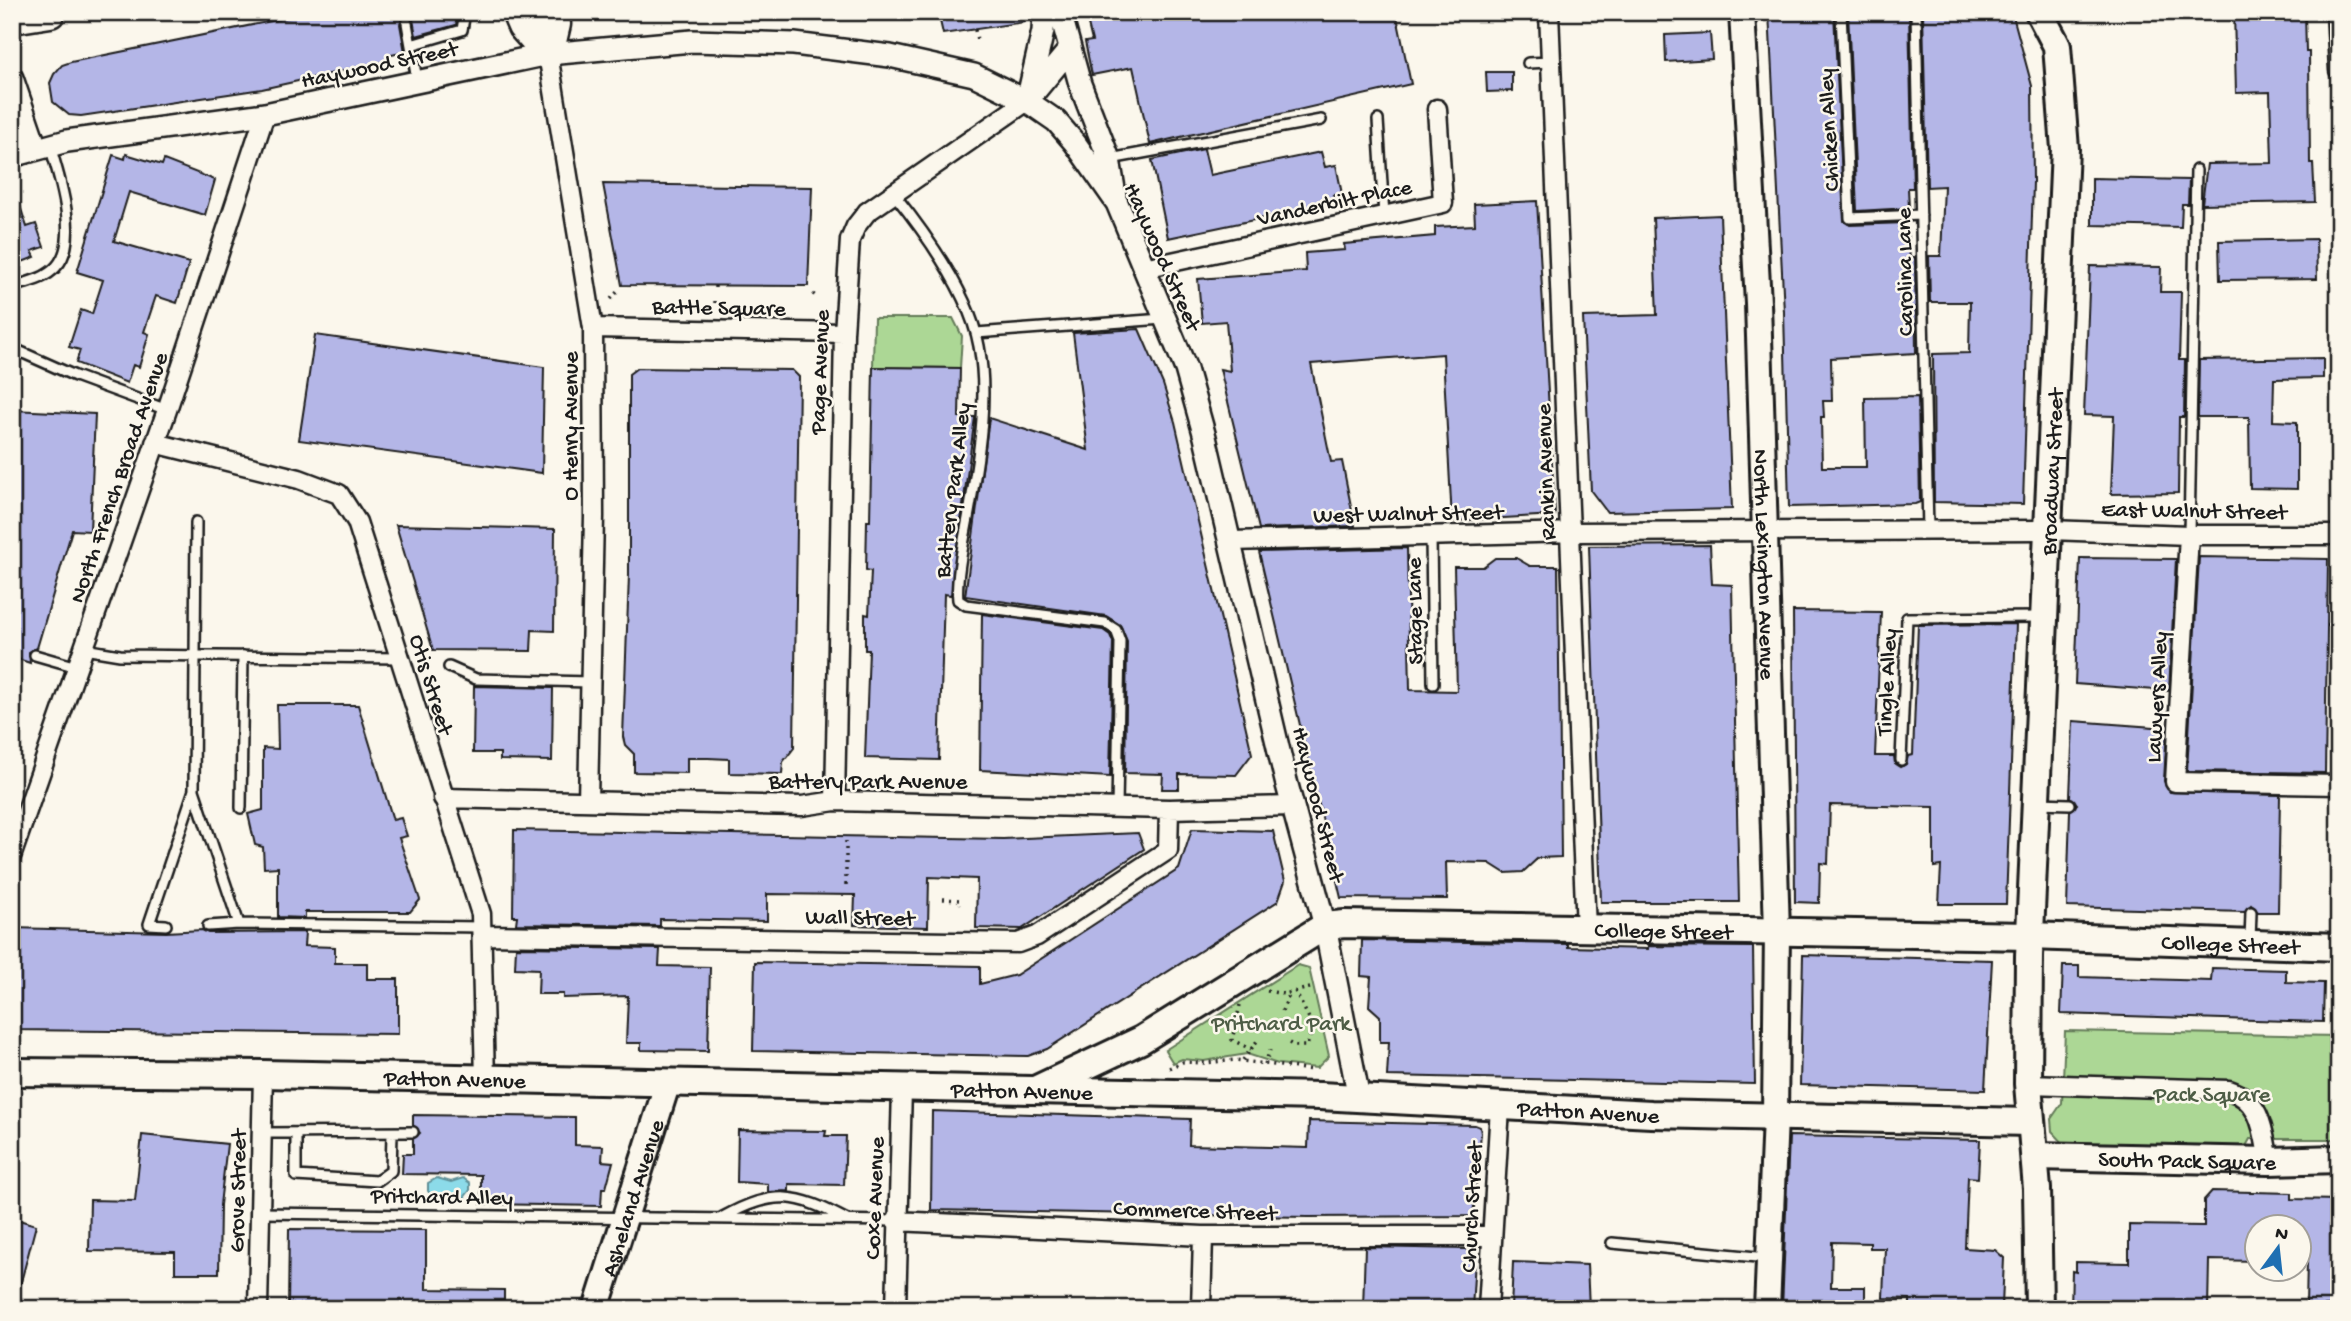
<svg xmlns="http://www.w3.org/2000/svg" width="2351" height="1321" viewBox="0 0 2351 1321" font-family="'Gochi Hand',sans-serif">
  <rect width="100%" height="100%" fill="#fbf7ec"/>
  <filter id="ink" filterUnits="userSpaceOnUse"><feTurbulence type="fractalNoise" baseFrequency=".0143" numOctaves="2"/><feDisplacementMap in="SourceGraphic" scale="14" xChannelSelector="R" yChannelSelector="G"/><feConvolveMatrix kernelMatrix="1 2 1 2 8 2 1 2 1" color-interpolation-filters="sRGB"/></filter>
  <g filter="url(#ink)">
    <!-- green -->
    <path fill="#acd795" stroke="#647a58" stroke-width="2" d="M874,318H953L962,336L960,368L873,367Z
      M1298,965L1309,968L1329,1056L1317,1068L1278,1064L1247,1054L1204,1061L1182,1059L1173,1063L1165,1050Z
      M2065,1031L2339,1036V1139H2250L2245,1148L2065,1145L2052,1131L2051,1119L2062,1103Z"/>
    <!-- water -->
    <path fill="#8cdbe9" stroke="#5f8f97" stroke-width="2" d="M437,1178L451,1182L463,1178L470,1183V1190L463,1199L432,1196L428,1191V1183Z"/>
    <!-- building -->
    <path fill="#b4b6e7" stroke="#1c1c1c" stroke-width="2" d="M316,12H458L456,25L416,36L413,19L403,17L400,24L405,52L387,56L388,61L262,89L81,116L69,115L53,102L50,83L54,74L62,65L71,62Z
      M938,12H1025V22L943,34Z
      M1085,12H1396L1411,84L1150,144L1133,67L1092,75L1085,42L1092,41Z
      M1769,12H1834L1844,221L1850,225L1906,223L1910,258L1915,257L1916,353L1831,358L1832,401H1823L1824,417H1821L1822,467H1866L1865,398L1918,397L1920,502L1915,504L1789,507L1784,312Z
      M1848,12H1909L1913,188H1908L1909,208L1857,211Z
      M1923,12H2012L2032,86L2033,182L2023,504L1934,502L1933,354L1969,353L1970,302H1930L1929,256H1941L1944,186L1927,187Z
      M2234,12H2305L2306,52H2309L2310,163H2313L2315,202L2202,204L2207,164L2272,163L2270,92L2236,93Z
      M1710,33L1712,59L1666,62L1665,35Z
      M1486,72H1512V91L1487,92Z
      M1204,149L1210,175L1321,152L1325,167L1336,165L1342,194L1333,195L1335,203L1168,238L1152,160Z
      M126,154L162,165L164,160L215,180L205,215L129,192L114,241L189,263L177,303L156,296L144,332L149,334L139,367L133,365L127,383L76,363L80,350L69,347L81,310L92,314L103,280L77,272L113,155L125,159Z
      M2092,178L2189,180L2188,204H2182L2181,227L2092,225Z
      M603,184L812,187L808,286L622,285Z
      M12,191H15L27,227L36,224L44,247L32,251L35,257L12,266Z
      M1537,201L1555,515L1452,521L1443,354L1311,364L1331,462L1342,461L1355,526L1259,529L1220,369L1230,371L1226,321L1202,323L1198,279L1306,271L1305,253L1345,250L1344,244L1435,236V227L1475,225L1474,204Z
      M1720,215L1732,509L1607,512L1591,491L1583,317L1657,315L1653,218Z
      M2316,239L2317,279L2220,280L2219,241Z
      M2090,266L2161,267L2160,292H2181L2179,360H2185L2184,417H2179L2178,493L2111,494L2114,416L2084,415Z
      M1139,329L1163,384L1175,422L1252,754L1236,775L1179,774V789H1162L1163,774L1125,773L1127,641L1120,625L1106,616L965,596L989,418L1088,450L1073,333Z
      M315,335L544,367L542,473L299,440Z
      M2323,358V378L2274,379L2273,421L2297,422V489L2250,488L2249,417H2198L2199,360Z
      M873,367L960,368L959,417H975L951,595L944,594L939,760L865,758L869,650H865V614L869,615L871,571L866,570L867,521H870Z
      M637,368L792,370L799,377L794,748L783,762L782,774L729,773V759L708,758H687V773L634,772V754L625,745L623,737L629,575V374Z
      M12,410L95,414L90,531L72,530L37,648L29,652L30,663L12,657Z
      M396,525L555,529L554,631L532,630L531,651L433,650Z
      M1710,545L1712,584L1732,585L1739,902H1601L1589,546Z
      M1407,548L1410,690L1457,691L1454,567H1483L1495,558H1516L1530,566H1558L1561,857L1538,858L1523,872L1505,873L1489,863L1446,862L1447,899L1341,898L1259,552Z
      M2199,557L2328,559L2325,773L2187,771Z
      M2080,558L2176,559L2169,691L2075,684Z
      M1793,611L1881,612L1875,756H1894L1895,764L1900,767L1906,764L1908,756L1913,755L1918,625L2016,624L2006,904H1939L1941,866L1934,867V807L1830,805L1828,864L1820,863L1819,903L1795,902Z
      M982,614L1103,630L1110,635L1113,642L1110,777L980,770Z
      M474,686L553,688L552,761L500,760V753H473Z
      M277,705H358L393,820L401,818L407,836L399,838L420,900L410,912H305V918L278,917V867L264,868L263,847L255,845L248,814L263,810V748L278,749Z
      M2073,721L2167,728L2164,781L2170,792L2280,795L2278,912H2258L2251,905L2244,912L2067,907L2070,811L2077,804L2070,797Z
      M1192,829L1273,831L1285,881L1278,901L1047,1049L1028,1056L753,1051L755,962L980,966V984L1016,975L1179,869Z
      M514,830L1003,839L1138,833L1144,849L1022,929L976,928L977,879L929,877L928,927L854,925L855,895L767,894V921L660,919V926L516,924L517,916H513Z
      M12,928L166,932L202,930L208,933L305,932L304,946L335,947V963H367V979H398V1034L12,1030Z
      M1362,940L1568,944V947L1648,949V946L1753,947L1755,1084L1387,1076L1389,1042H1380V1016L1369,1006L1371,977L1361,976Z
      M516,947L660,949L659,966L710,967L708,1051L641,1050V1043H626L628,996L563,998V994H538L539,969L515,968Z
      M1803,955L1992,960L1985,1090L1800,1085Z
      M2063,966H2079V977L2211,981L2212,968L2286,970V982L2324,983L2323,1022L2061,1014Z
      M932,1111L1190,1119L1189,1145L1308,1148L1309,1121L1475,1125L1480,1127L1481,1133L1473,1216L1308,1217L931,1210Z
      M413,1115L575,1117V1145L603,1146L602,1161L613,1162L606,1188H602L601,1206L481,1204V1175L402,1174L403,1154H413V1139L420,1133L413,1125Z
      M738,1130L826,1131L825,1136H846L844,1185L789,1184V1191L768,1192V1184L737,1182Z
      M142,1135L227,1144L220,1205L219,1273H175V1252L89,1251L90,1200L135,1201Z
      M1789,1136L1980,1140L1978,1178L1968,1177L1965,1248L1995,1250L2004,1258L2002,1307L1910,1309V1299L1883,1298L1885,1248H1870V1243L1832,1242L1831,1287H1865V1309H1782Z
      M2212,1191L2292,1193V1199L2339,1200V1301H2335V1306H2306L2307,1260H2299V1227H2257V1261L2209,1260L2208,1309H2071L2072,1271L2076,1272V1262L2129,1263V1225L2204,1226V1200Z
      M12,1218L36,1225L18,1293L12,1292Z
      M289,1229L426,1230V1289L504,1290V1309H288Z
      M1365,1247L1466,1249L1475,1259L1472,1309H1363Z
      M1513,1262L1587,1265L1589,1308L1511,1309Z"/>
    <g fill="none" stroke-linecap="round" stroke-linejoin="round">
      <defs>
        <path id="service" d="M1841,12L1850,218L1921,215
          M1916,12L1928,530
          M407,23L417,80
          M411,45L462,30L465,12
          M1528,63L1551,62
          M1378,120L1384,216
          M1110,159L1321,120
          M894,194C926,234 970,295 979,346C988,394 980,448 972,495C968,524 955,574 958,600L966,605L1105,623L1116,630L1120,641L1117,808
          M12,287C28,282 45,279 56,267C81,241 59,176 50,146
          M976,333L1163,319
          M12,348L75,376L167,410
          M2189,535L2196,170
          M1431,537L1433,684
          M84,649L120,655L400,658
          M35,655L77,667
          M449,667L476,679L590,682
          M1901,760L1907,618L2040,617
          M194,790L239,924L208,926
          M2038,803L2070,804
          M241,808L243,656
          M239,924L482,927
          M166,925L149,924L194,790L196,522
          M2250,941L2251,912
          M262,1133L413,1132
          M296,1133V1176L377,1181L391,1171L392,1134
          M260,1213L896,1221
          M723,1217C774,1189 797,1193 847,1220
          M1612,1243L1767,1258"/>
        <path id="minor" d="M1549,12L1586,930
          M2336,12L2339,70
          M548,54L593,328L594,516L588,801
          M1144,268L1443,203L1437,109
          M593,328L844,333
          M155,443L299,479L339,494L357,522L481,914L485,1081
          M2189,535L2175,782L2339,785
          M1231,541L1572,532L2049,530L2189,535H2339
          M443,798L802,806L835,801L1169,809L1293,806
          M835,801L844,333L850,240L856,226L867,212L1027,101
          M12,854L167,410L265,114
          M483,935L1018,943L1037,936L1168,850L1169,809
          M2028,1084L2229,1090C2262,1101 2263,1131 2269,1161
          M896,1221L1203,1236H1492
          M258,1309L263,1074
          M896,1309L902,1089
          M1201,1309L1203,1236
          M1488,1309L1500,1107"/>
        <path id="tertiary" d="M1060,12L1080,84L1109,159L1115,195
          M12,78L36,148
          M1031,96L1070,49
          M1027,101L1043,31L1044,12
          M12,156L67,141L265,114L548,54L692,41L794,44L890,56L974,75L1027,101L1056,121L1075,143L1117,203L1186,369L1205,437L1286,781L1325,926L1359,1098"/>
        <g id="secondary">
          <path id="s1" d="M1742,12L1758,303L1777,932L1775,1117L1767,1309"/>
          <path id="s2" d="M596,1309L667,1085"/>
        </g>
        <g id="primary">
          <path id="s3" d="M12,1072L263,1074L1320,1096L1651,1114L2030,1122"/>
          <path id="s4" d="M1037,1089L1141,1040L1325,926L1345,924L2030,936L2339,947"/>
          <path id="s5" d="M2035,1156L2269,1161L2339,1159"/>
          <path id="s6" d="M2039,1309L2037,1189L2028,1084L2029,956L2065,149L2057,46L2039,12"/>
        </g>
        <path id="motorway" d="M517,12L523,26L548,54
          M12,18L50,12
          M548,54L555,24L553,12"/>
      </defs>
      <!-- service casing -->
      <use href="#service" stroke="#1c1c1c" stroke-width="14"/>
      <!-- minor casing -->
      <use href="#minor" stroke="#1c1c1c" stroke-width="23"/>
      <!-- tertiary casing -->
      <use href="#tertiary" stroke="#1c1c1c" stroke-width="26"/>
      <!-- secondary casing -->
      <use href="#secondary" stroke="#1c1c1c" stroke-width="30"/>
      <!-- primary casing -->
      <use href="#primary" stroke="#1c1c1c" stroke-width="32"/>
      <!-- motorway casing -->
      <use href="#motorway" stroke="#1c1c1c" stroke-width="35"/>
      <!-- path -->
      <path stroke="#1c1c1c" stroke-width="3.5" stroke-dasharray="2 5" stroke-linecap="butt" d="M975,30L977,40
        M715,286V290
        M813,294L818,298
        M611,299L619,290
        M715,303V297
        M846,841V886
        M943,899L960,900L959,904
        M1267,991L1284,994L1314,987
        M1240,1005L1232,1040L1251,1049
        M1282,1011L1290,993
        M1294,1031L1310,1030
        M1289,1043L1294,1046H1307L1313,1026L1295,991
        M1243,1060L1257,1041
        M1265,1064L1270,1050
        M1169,1068L1183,1062L1205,1063L1235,1060L1312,1070"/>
      <!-- service -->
      <use href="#service" stroke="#fbf7ec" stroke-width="9"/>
      <!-- minor -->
      <use href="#minor" stroke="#fbf7ec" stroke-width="18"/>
      <!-- tertiary -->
      <use href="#tertiary" stroke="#fbf7ec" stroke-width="21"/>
      <!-- secondary -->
      <use href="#secondary" stroke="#fbf7ec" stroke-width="24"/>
      <!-- primary -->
      <use href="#primary" stroke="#fbf7ec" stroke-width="26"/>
      <!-- motorway -->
      <use href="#motorway" stroke="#fbf7ec" stroke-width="30"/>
    </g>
  </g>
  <g text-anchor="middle" stroke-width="5" stroke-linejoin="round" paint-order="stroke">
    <!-- street labels -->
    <g font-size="23" fill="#1c1c1c" stroke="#fbf7ec">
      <text transform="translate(379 63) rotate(-12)" y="8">Haywood Street</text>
      <text transform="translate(1827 130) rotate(-93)" y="8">Chicken Alley</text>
      <text transform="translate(1334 201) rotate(-12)" y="8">Vanderbilt Place</text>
      <text transform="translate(1164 256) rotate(66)" y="8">Haywood Street</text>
      <text transform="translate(1903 272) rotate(-91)" y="8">Carolina Lane</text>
      <text transform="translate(719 306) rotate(1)" y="8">Battle Square</text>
      <text transform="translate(818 372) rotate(-88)" y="8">Page Avenue</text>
      <text transform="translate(569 426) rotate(-90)" y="8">O Henry Avenue</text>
      <text transform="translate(1544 472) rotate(-92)" y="8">Rankin Avenue</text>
      <text dy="8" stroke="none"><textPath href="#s6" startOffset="838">Broadway Street</textPath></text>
      <text transform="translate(117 477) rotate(-71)" y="8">North French Broad Avenue</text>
      <text transform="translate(951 490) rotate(-83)" y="8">Battery Park Alley</text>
      <text transform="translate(2194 509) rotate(1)" y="8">East Walnut Street</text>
      <text transform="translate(1408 512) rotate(-1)" y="8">West Walnut Street</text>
      <text dy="8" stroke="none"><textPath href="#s1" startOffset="553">North Lexington Avenue</textPath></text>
      <text transform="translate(1413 611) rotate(-91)" y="8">Stage Lane</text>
      <text transform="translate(1885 682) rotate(-87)" y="8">Tingle Alley</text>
      <text transform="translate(433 684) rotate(73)" y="8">Otis Street</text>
      <text transform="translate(2155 697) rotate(-87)" y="8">Lawyers Alley</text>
      <text x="868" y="788">Battery Park Avenue</text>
      <text transform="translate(1320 804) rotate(76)" y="8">Haywood Street</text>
      <text transform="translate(860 916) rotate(1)" y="8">Wall Street</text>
      <text dy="8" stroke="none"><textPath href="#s4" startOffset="670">College Street</textPath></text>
      <text dy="8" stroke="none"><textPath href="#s4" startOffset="1237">College Street</textPath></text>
      <text dy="8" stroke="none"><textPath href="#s3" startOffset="443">Patton Avenue</textPath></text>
      <text dy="8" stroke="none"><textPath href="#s3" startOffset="1010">Patton Avenue</textPath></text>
      <text dy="8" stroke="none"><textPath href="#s3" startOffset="1577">Patton Avenue</textPath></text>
      <text dy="8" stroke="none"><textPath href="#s5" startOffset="152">South Pack Square</textPath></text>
      <text transform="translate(236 1191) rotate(-89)" y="8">Grove Street</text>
      <text transform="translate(442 1195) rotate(1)" y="8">Pritchard Alley</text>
      <text dy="8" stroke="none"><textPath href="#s2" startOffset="117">Asheland Avenue</textPath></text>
      <text transform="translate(873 1198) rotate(-88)" y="8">Coxe Avenue</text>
      <text transform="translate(1470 1207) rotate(-87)" y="8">Church Street</text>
      <text transform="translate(1195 1209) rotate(2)" y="8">Commerce Street</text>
    </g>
    <!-- park labels -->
    <g font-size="23" fill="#4e5d46" stroke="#fbf7ec">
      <text x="1281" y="1030">Pritchard Park</text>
      <text x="2212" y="1101">Pack Square</text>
    </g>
  </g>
  <!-- margin -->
  <rect width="2351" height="1321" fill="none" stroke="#fbf7ec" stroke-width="42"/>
  <rect x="21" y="21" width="2309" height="1279" fill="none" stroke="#1c1c1c" stroke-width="2.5" filter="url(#ink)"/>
  <!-- north arrow -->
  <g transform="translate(2278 1248) rotate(15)"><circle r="33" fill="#fbf7ec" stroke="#a29f99" stroke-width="2"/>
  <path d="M0-5L12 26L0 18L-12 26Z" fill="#1f6fb2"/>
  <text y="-10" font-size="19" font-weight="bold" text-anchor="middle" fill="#1c1c1c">N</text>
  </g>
</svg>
